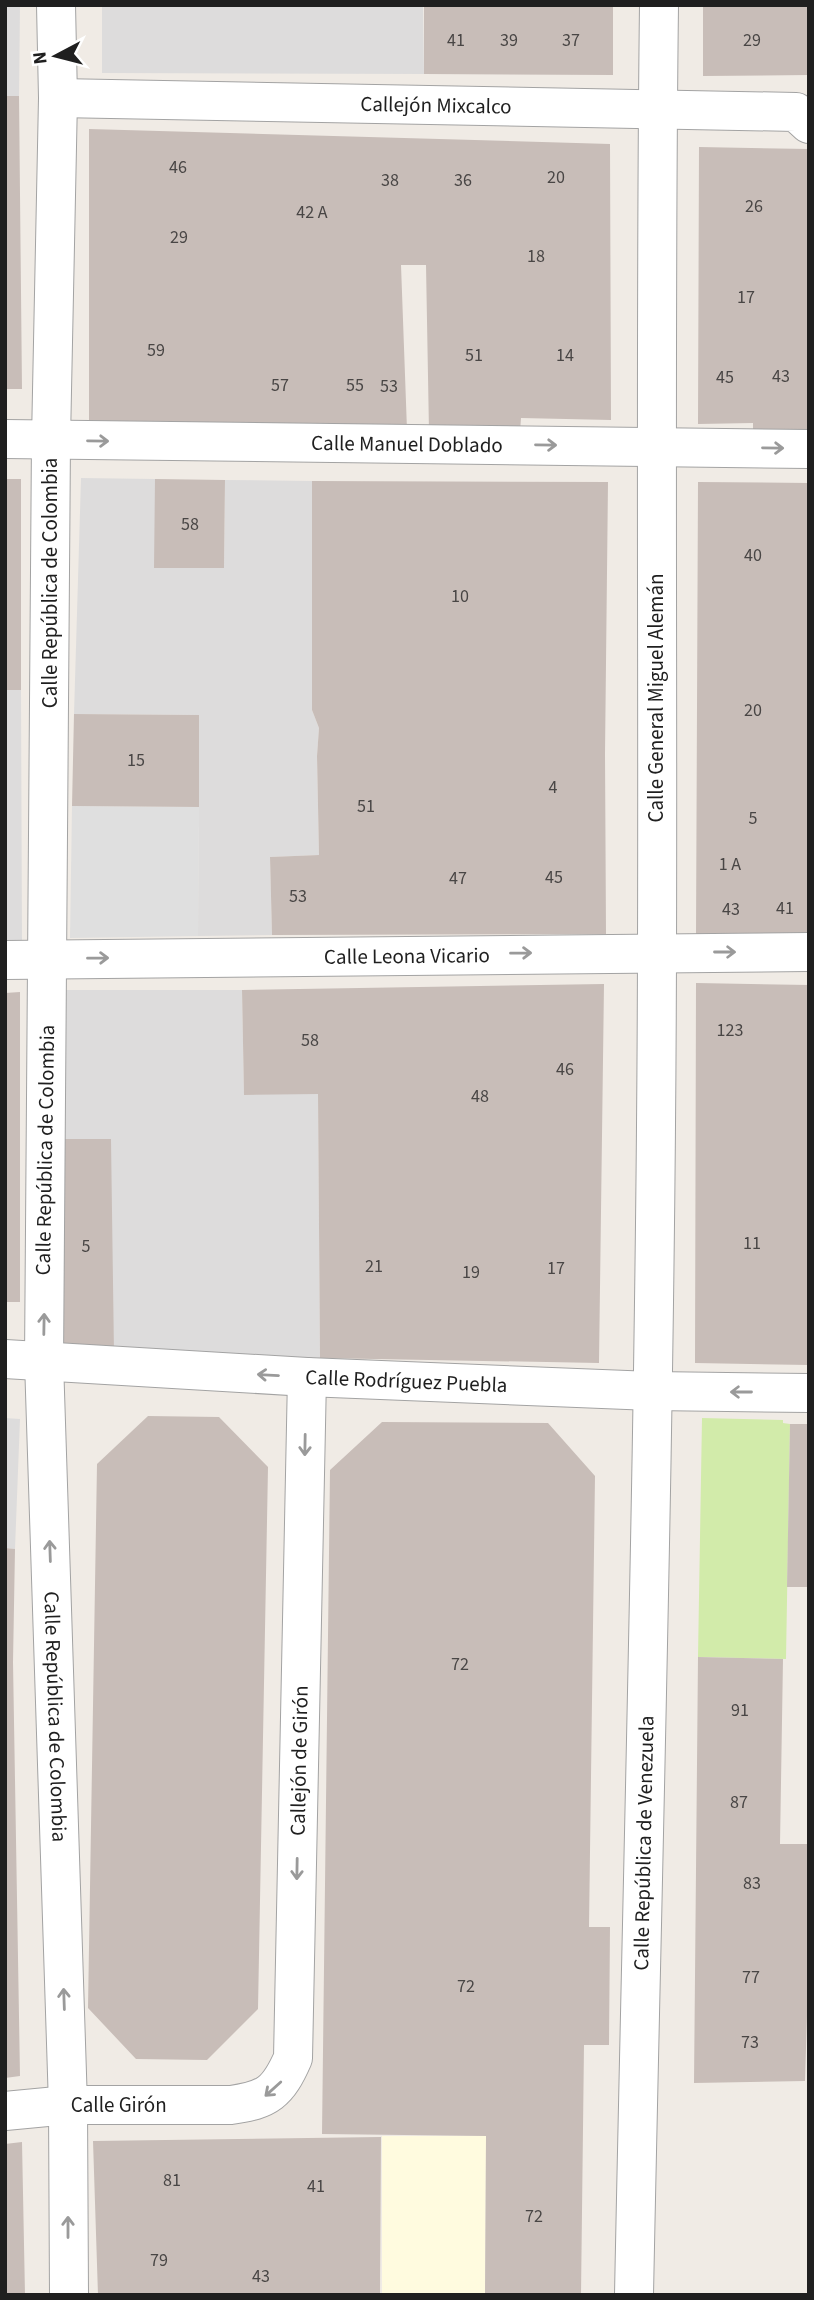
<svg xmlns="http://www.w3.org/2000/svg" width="814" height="2300" viewBox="0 0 814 2300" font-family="'Source Sans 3',sans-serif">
  <rect width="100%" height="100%" fill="#f0ebe5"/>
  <!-- residential -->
  <path fill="#dddcdc" d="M5,5H20L19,96H5Z
    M102,5H423L424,74L102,73Z
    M81,478L155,479V568H224L225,480L312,481V710L319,728L317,756L319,855L270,857L272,935L198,936L199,715L74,714Z
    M5,690H21L22,942H5Z
    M60,990H242L244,1094H318L320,1358L114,1354L60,1139Z
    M5,1418L20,1419L15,1549L5,1548Z"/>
  <!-- education -->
  <path fill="#fffbdf" d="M382,2136H486L485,2295H382Z"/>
  <!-- grass -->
  <path fill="#d2ebaa" d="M702,1418L783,1420V1423L790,1424L786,1659L698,1657Z"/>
  <!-- parking -->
  <path fill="#dfdfdf" d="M72,806L199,807L198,936L70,938Z"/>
  <!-- building -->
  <path fill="#c8bdb8" d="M424,5H613V75L424,74Z
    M703,5H809V75L703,76Z
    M5,96H19L22,389H5Z
    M89,129L610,144L611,420L521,418L520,432H429L426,265H401L407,430L89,427Z
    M699,147L809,149V429L753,430V423L698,424Z
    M5,479H21V690H5Z
    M155,479L225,480L224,568H154Z
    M312,481L608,482L605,754L606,934L272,935L270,857L319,855L317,756L319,728L312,710Z
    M698,482L809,483V933L696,935Z
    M74,714L199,715V807L72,806Z
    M696,983L809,985V1365L695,1363Z
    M604,984L599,1363L320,1358L318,1094L244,1095L242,990Z
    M20,992V1302H5V993Z
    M60,1139H111L114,1354L59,1353Z
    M148,1416L219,1417L268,1467L258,2009L207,2060L136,2059L88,2008L97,1464Z
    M382,1422L548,1423L595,1476L589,1927H610L609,2045H584L581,2295H485L486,2136L322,2134L330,1470Z
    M790,1424H809V1587H787Z
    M5,1548L15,1549L13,1662L20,2076L5,2078Z
    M698,1657L783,1659L780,1844H809V1952L805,2081L694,2083Z
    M381,2137L380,2295H98L93,2141Z
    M22,2142L25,2295H5V2144Z"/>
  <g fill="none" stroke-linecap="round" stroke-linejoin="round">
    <defs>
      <g id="minor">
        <path id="s1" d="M56,5L58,98L51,440L44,1361L68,2105L69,2295"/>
        <path id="s2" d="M58,98L796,112L809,124"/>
        <path id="s3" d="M5,439L809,449"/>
        <path id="s4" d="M5,960L809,952"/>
        <path id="s5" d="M5,1359L307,1377L652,1391L809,1393"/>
        <path id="s6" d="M5,2111L68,2105H231C268,2100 278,2092 293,2058L307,1377"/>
        <path id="s7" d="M634,2295C643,1846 656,1397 657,949C658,634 655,320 659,5"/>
      </g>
    </defs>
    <!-- minor casing -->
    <use href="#minor" stroke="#a3a3a3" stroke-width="40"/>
    <!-- minor -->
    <use href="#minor" stroke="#fff" stroke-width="38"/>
  </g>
  <!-- one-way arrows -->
  <defs><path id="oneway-shaft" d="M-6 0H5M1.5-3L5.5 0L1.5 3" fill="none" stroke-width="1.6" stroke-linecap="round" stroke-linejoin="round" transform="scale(1.75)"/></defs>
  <g stroke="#9a9a9a">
    <use href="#oneway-shaft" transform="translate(98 441) rotate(1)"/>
    <use href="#oneway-shaft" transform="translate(546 445) rotate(1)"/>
    <use href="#oneway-shaft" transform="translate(773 448) rotate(1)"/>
    <use href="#oneway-shaft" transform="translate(725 952)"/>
    <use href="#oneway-shaft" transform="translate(521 953) rotate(-1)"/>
    <use href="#oneway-shaft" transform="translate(98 958) rotate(-1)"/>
    <use href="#oneway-shaft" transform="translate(44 1324) rotate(-89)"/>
    <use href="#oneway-shaft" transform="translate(268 1375) rotate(-177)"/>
    <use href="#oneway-shaft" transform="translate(741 1392) rotate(-180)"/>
    <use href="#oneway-shaft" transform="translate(305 1445) rotate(91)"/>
    <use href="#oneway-shaft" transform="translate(50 1551) rotate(-92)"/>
    <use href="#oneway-shaft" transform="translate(297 1869) rotate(91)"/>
    <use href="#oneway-shaft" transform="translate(64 1999) rotate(-92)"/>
    <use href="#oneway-shaft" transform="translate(273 2089) rotate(138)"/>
    <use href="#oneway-shaft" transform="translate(68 2227) rotate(-90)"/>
  </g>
  <g text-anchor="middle" stroke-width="6" stroke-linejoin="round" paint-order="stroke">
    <!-- number labels -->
    <g font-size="18" fill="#494645">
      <text x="456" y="46">41</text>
      <text x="509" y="46">39</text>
      <text x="571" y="46">37</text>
      <text x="752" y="46">29</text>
      <text x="178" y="173">46</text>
      <text x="556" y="183">20</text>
      <text x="390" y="186">38</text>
      <text x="463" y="186">36</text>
      <text x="754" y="212">26</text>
      <text x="312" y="218">42 A</text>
      <text x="179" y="243">29</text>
      <text x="536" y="262">18</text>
      <text x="746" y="303">17</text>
      <text x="156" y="356">59</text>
      <text x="474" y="361">51</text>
      <text x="565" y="361">14</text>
      <text x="781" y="382">43</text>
      <text x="725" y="383">45</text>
      <text x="280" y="391">57</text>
      <text x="355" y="391">55</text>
      <text x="389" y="392">53</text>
      <text x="190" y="530">58</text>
      <text x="753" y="561">40</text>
      <text x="460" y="602">10</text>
      <text x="753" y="716">20</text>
      <text x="136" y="766">15</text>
      <text x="553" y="793">4</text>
      <text x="366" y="812">51</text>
      <text x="753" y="824">5</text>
      <text x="730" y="870">1 A</text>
      <text x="554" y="883">45</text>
      <text x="458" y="884">47</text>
      <text x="298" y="902">53</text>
      <text x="785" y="914">41</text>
      <text x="731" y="915">43</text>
      <text x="730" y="1036">123</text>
      <text x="310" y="1046">58</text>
      <text x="565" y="1075">46</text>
      <text x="480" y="1102">48</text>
      <text x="752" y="1249">11</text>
      <text x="86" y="1252">5</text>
      <text x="374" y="1272">21</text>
      <text x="556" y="1274">17</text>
      <text x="471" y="1278">19</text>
      <text x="460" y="1670">72</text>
      <text x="740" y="1716">91</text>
      <text x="739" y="1808">87</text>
      <text x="752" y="1889">83</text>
      <text x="751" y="1983">77</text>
      <text x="466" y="1992">72</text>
      <text x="750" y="2048">73</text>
      <text x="172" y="2186">81</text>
      <text x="316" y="2192">41</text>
      <text x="534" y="2222">72</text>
      <text x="159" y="2266">79</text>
      <text x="261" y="2282">43</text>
    </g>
    <!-- street labels -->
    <g font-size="21" fill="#1f1f1f" stroke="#fff">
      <text dy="7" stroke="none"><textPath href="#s2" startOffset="378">Callejón Mixcalco</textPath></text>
      <text dy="7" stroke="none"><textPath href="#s3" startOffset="402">Calle Manuel Doblado</textPath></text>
      <text transform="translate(50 583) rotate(-90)" y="7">Calle República de Colombia</text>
      <text transform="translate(656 698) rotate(-90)" y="7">Calle General Miguel Alemán</text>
      <text dy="7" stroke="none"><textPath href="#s4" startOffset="402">Calle Leona Vicario</textPath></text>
      <text transform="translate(45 1150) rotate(-89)" y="7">Calle República de Colombia</text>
      <text dy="7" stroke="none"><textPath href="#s5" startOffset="402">Calle Rodríguez Puebla</textPath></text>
      <text dy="7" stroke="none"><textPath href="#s1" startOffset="1712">Calle República de Colombia</textPath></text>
      <text dy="7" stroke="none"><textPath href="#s6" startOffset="607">Callejón de Girón</textPath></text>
      <text dy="7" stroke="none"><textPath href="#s7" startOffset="452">Calle República de Venezuela</textPath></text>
      <text dy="7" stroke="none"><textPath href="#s6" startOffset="114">Calle Girón</textPath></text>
    </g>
  </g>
  <!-- border -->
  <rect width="814" height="2300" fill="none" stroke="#1f1f1f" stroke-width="14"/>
  <!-- north arrow -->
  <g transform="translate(56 56) rotate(263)" stroke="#ffffff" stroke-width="5" paint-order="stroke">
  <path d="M0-5L12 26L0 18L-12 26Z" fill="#1f1f1f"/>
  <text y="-10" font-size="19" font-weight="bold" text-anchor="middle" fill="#1f1f1f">N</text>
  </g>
</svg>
